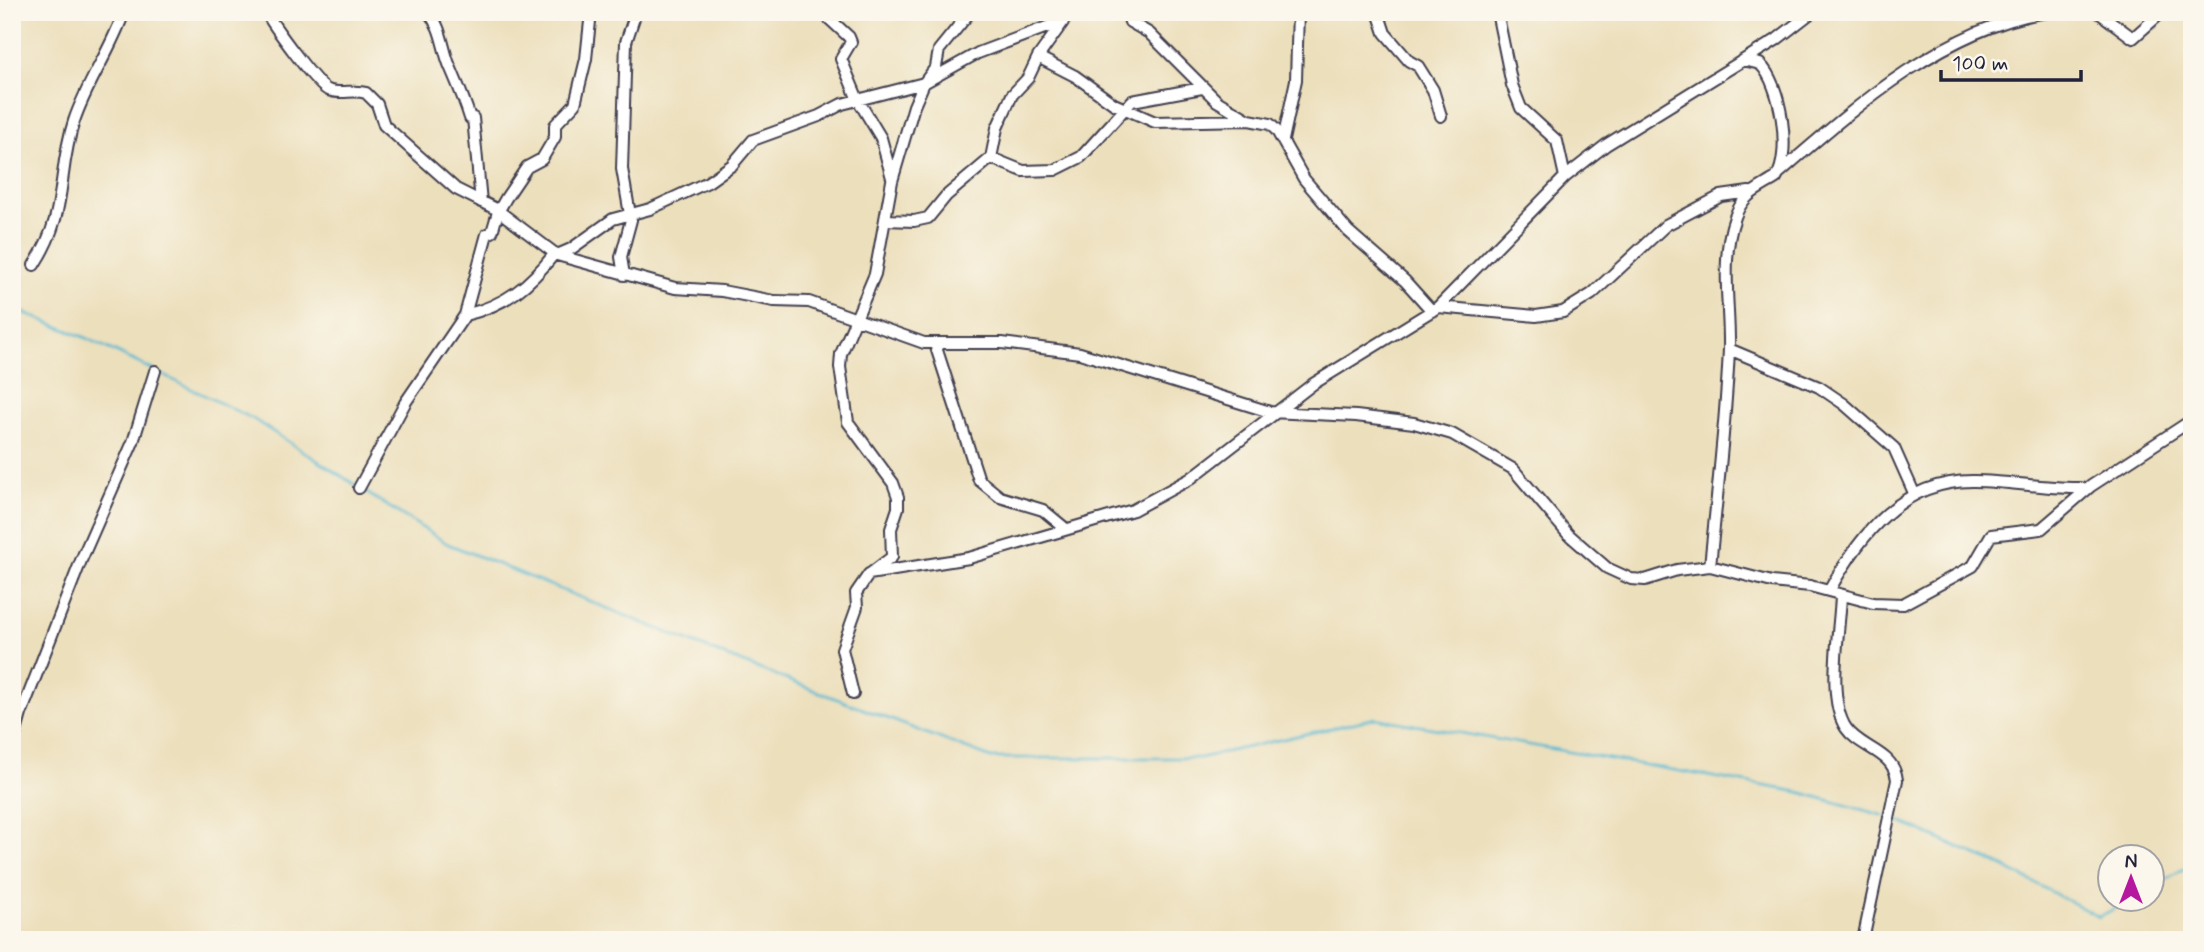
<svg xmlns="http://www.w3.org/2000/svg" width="2204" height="952" viewBox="0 0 2204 952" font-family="Mynerve,sans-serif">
  <rect width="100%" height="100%" fill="#fbf7ec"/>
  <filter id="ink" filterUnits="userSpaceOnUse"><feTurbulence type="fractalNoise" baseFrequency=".0143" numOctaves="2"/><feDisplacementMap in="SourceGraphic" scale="14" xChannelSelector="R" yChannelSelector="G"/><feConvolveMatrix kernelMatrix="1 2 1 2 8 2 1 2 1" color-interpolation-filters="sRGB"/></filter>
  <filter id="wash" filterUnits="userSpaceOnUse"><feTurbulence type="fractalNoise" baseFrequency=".00686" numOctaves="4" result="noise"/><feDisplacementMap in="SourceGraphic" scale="28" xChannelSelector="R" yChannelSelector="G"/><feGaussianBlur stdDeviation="1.57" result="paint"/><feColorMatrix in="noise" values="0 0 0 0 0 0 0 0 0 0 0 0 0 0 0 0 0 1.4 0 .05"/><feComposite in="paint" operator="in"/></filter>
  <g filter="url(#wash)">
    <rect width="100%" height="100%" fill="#ecdfbc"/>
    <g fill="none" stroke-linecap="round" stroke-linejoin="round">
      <!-- stream -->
      <path stroke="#53b7d1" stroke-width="2.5" d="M12,308L84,337L153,370
        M159,373L253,419L357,486
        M362,490L448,544L733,659L991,758H1200L1375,718L1799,792L1885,816
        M1891,818L2006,868L2099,917L2130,900
        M2152,887L2192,864"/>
    </g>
  </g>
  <g filter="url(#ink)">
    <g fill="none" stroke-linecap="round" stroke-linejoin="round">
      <defs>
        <path id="minor" d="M266,12C273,25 317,86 328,90C340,95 354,89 366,93L377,104L384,125L456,189L496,209L557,255L675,288L722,291L774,301L809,302L924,343H1002L1080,353L1270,412L1356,416L1414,423L1452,434L1513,469L1568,534L1607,568L1631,579L1645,580L1677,570L1710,566L1772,582L1810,586L1873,603L1903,604L1973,566L1991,535L2041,529L2091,486L2192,420
          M428,12C442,27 442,46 449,64C457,83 464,98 470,118H473L481,202
          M822,12L849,37L851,42L841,59L858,100L881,138L892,178
          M1127,12L1130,22L1149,33L1217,101L1249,120L1270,124L1277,131L1304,179L1348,231L1405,281L1432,311
          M1378,12L1385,33L1409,61L1418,66L1433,90L1441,116
          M1497,12L1512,85L1521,108L1557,141L1565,177
          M2098,12L2133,38L2162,12
          M1038,57L1075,76L1114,104L1155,122L1248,120
          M1283,140L1296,80L1298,12
          M991,158L1023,171L1055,170L1081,157L1132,101L1202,88
          M1779,173C1854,108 1945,27 2047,12
          M885,220L914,221L928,218L946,196L991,158L997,128L1012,95L1028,78L1038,57L1063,22
          M557,255L571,249L613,219L650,209L708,182L732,165L753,140L819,116L842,104L924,83L978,53L1055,24L1075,12
          M34,265C69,211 56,176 74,121C87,82 111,50 124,12
          M624,275L621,257L631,220L622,169L626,42L636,12
          M1438,307L1536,316L1563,312L1592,294L1666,225L1721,196L1749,192
          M465,315C506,305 529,286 555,253
          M935,344L979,480L1000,497L1043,510L1066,529
          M1729,349L1819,387L1844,404L1894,448L1914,493
          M359,488L405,403L465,315L487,234L492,232L498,212L506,198L527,167L542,159L555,137V125L575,104L586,59L591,12
          M1710,566C1717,494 1726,422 1729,349C1730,306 1720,258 1735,217C1743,194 1757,190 1776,178C1792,154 1781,84 1760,64L1744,60
          M871,573L892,557L891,529L898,508V497L893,483L848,422L840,367L841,354L875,274L892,181L914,106L924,83L936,67L939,50L970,12
          M1829,591C1861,533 1903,480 1974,481C2010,481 2045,489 2081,488
          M1841,595C1840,630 1826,698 1846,728C1860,749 1894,751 1897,780L1863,940
          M853,694L842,649L857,607L856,593L869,574L969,558L1133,510L1190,479L1313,384L1438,307L1565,177L1606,145L1776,40L1812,12
          M12,746L21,714L82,558L133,442L155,371"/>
      </defs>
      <!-- minor casing -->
      <use href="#minor" stroke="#403e4e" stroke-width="14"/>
      <!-- minor -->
      <use href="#minor" stroke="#fff" stroke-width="10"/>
    </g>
  </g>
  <!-- margin -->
  <rect width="2204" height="952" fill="none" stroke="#fbf7ec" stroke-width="42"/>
  <!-- north arrow -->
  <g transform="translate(2131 878)"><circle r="33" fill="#fbf7ec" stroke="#a4a2a5" stroke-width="2"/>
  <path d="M0-5L12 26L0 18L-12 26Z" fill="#b5179e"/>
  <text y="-10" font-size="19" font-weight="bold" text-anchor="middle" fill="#22223b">N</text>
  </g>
  <!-- scale -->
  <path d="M1941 70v10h140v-10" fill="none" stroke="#22223b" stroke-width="3.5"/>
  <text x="1952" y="70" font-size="21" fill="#22223b" stroke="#fbf7ec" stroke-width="5" paint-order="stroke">100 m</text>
</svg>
